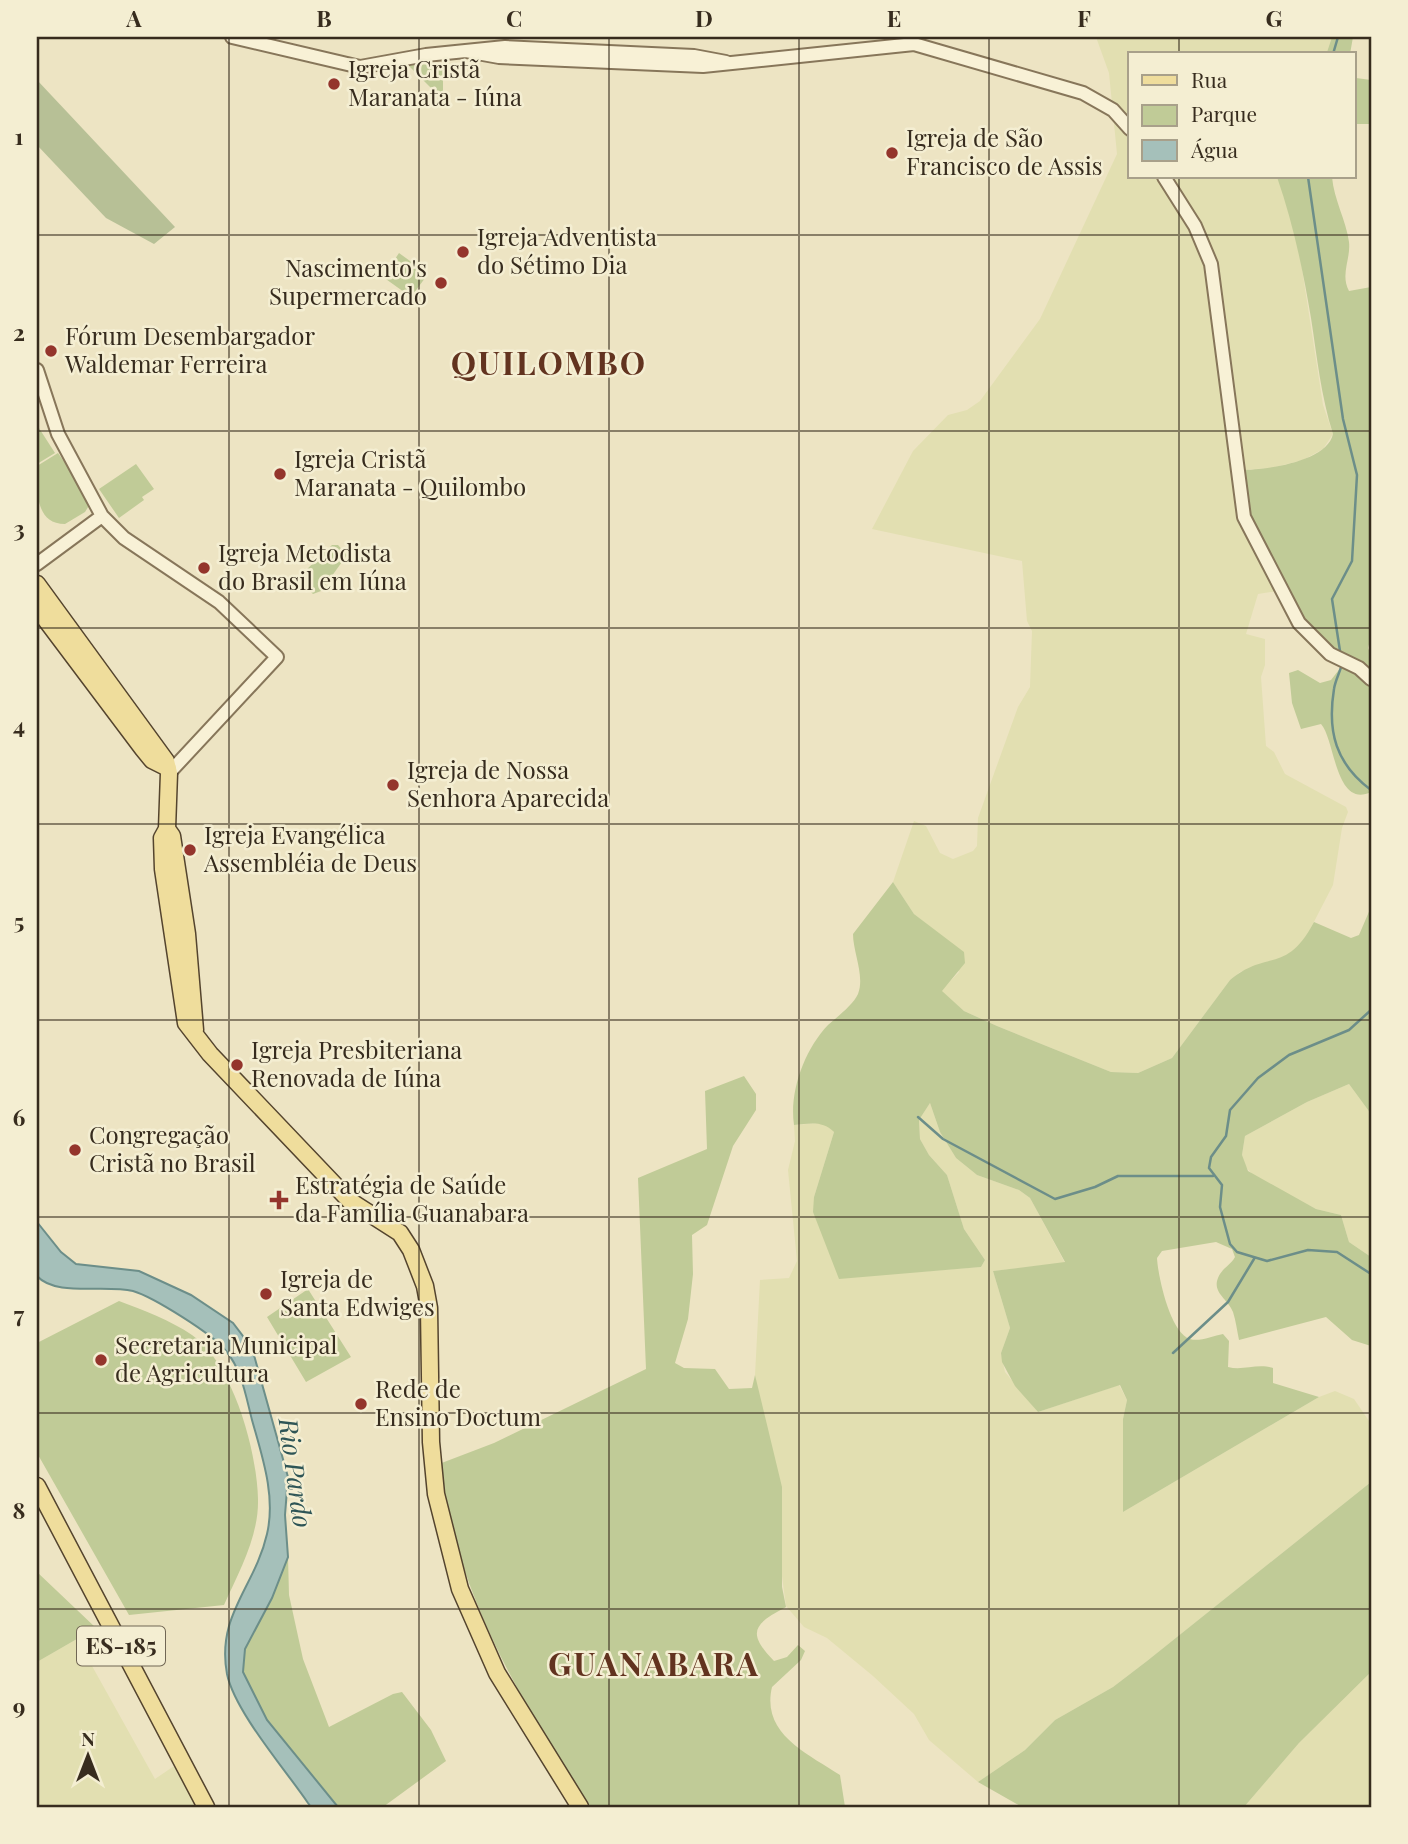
<svg xmlns="http://www.w3.org/2000/svg" width="1408" height="1844" viewBox="0 0 1408 1844" font-family="'Playfair Display',serif">
  <rect width="100%" height="100%" fill="#ede4c3"/>
  <!-- farmland -->
  <path fill="#e2dfb1" d="M1096,37H1332L1327,52L1322,54H1130V177H1277L1287,197L1300,256L1323,405L1333,434L1323,449L1303,460L1271,468L1241,470L1284,590L1258,594L1246,634L1265,639V665L1261,677L1266,746L1274,752L1285,774L1346,807L1348,812L1342,828L1333,885L1303,943L1287,957L1240,972L1230,980L1172,1058L1138,1073L1111,1072L997,1026L964,1011L941,991L959,972L933,929L914,914L893,882L914,821L926,826L940,853L953,859L973,851L977,846L978,818L1018,707L1030,687L1032,631L1027,621L1022,561L872,529L913,451L948,415L967,410L980,401L1040,319L1117,154L1109,73Z
    M1349,1084L1371,1114V1257L1349,1242L1341,1215L1316,1209L1254,1176L1243,1164L1242,1155L1245,1136L1307,1102Z
    M930,1103L940,1132L956,1158L977,1175L1019,1190L1030,1198L1065,1263L993,1271L1010,1328L1001,1353L1005,1372L1038,1412L1119,1385L1127,1400L1123,1419V1512L1319,1397L1335,1391L1354,1399L1371,1424V1482L1147,1661L1113,1687L1055,1720L1025,1750L978,1782L929,1740L914,1714L873,1676L827,1638L804,1627L786,1606L755,1375L760,1280L789,1278L797,1261L788,1170L795,1141L794,1125L819,1123L827,1125L834,1132L814,1197L917,1272L981,1267L985,1260L964,1229L947,1175L929,1155L920,1139L919,1120Z
    M77,1639L155,1779L177,1764L200,1807H37V1662Z
    M1371,1672V1807H1244L1299,1743Z"/>
  <!-- green -->
  <path fill="#c0cb97" d="M1332,37H1353L1350,54H1322L1327,52Z
    M443,64V100L408,65Z
    M1354,75L1356,78L1371,80L1370,124H1354Z
    M1277,177H1332C1334,200 1346,220 1349,242C1351,259 1340,274 1349,291L1371,287V637L1368,648L1371,655V792C1335,809 1335,739 1321,724L1301,729L1292,703L1289,673L1298,670L1320,683L1331,680L1345,662L1317,644L1248,524L1241,470C1265,470 1327,462 1333,434C1321,396 1317,357 1311,318C1303,270 1293,223 1277,177Z
    M399,253L428,274L411,297L383,277Z
    M37,425L55,453L37,464Z
    M58,453L88,496L90,504L85,512L65,524C34,524 37,488 37,466Z
    M136,464L154,489L142,497L144,500L119,518L99,489Z
    M332,545H338L347,555L321,591L313,594L300,581L302,574Z
    M893,882L914,914L964,952L965,963L942,991L964,1011L997,1026L1111,1072L1138,1073L1172,1058L1230,980C1267,949 1286,975 1314,922L1351,938L1359,935L1371,907V1114L1349,1084L1307,1102L1245,1136L1242,1155L1248,1171L1316,1209L1341,1215L1349,1242L1371,1257V1346L1352,1340L1326,1317L1239,1340C1237,1331 1236,1321 1233,1312C1228,1299 1212,1293 1218,1278C1222,1268 1230,1266 1235,1257L1232,1249L1216,1242L1162,1251L1157,1258C1158,1276 1170,1333 1190,1339C1199,1342 1213,1336 1223,1334L1229,1341L1228,1367C1243,1371 1257,1363 1273,1368V1383L1319,1397L1123,1512V1419L1127,1400L1120,1385L1038,1412L1015,1386L1002,1362L1001,1353L1010,1328L993,1271L1065,1262L1030,1198L1019,1190L977,1175L956,1158L940,1132L930,1103L919,1120L920,1139L929,1155L947,1175L964,1229L985,1260L981,1267L839,1279L813,1212L814,1197L834,1132C822,1120 809,1124 794,1125C789,1091 805,1049 828,1025C837,1017 853,1005 858,994C865,976 853,952 853,934Z
    M744,1076L756,1094V1110L733,1146L707,1225L692,1235L693,1274L688,1319L675,1363L684,1368L715,1369L729,1389L752,1388L755,1375L782,1487V1587L786,1607C754,1624 746,1632 774,1661L787,1657L798,1645L805,1651L801,1660L772,1687C761,1734 807,1753 840,1775L845,1807H587C517,1690 460,1603 439,1464L494,1443L646,1369L638,1178L707,1149L705,1091Z
    M308,1289L351,1357L306,1382L267,1317Z
    M119,1301C143,1310 170,1320 192,1335C233,1363 257,1451 258,1499C259,1536 239,1572 224,1605L129,1615L37,1453V1343Z
    M1371,1482V1672L1299,1743L1244,1807H1022L978,1782L1025,1750L1055,1720L1113,1687L1147,1661Z
    M288,1557L289,1595L303,1659L329,1727L393,1694L402,1692L431,1730L446,1761L383,1807H338L267,1720L243,1672L245,1649L272,1598Z
    M37,1572L96,1628L37,1662Z"/>
  <!-- cemetery -->
  <path fill="#b7c096" d="M37,80L175,227L154,244L106,218L37,145Z"/>
  <!-- water -->
  <path fill="#a5c0ba" stroke="#6c8e89" stroke-width="2" d="M37,1222L61,1252L76,1264L139,1271L191,1295L233,1323L252,1348L288,1477L285,1515L288,1557L272,1598L245,1649L243,1672L267,1720L338,1807H311L308,1803C285,1769 235,1712 227,1674C216,1615 255,1587 267,1534C276,1496 262,1456 252,1420C246,1397 242,1370 226,1351C213,1334 153,1297 133,1291C104,1284 56,1297 37,1276Z"/>
  <g fill="none" stroke-linecap="round" stroke-linejoin="round">
    <!-- stream -->
    <path stroke="#6c8e89" stroke-width="2.5" d="M1333,54L1338,37
      M1308,177L1343,419L1357,475L1352,561L1332,599L1340,651
      M1342,664C1340,672 1335,681 1334,689C1327,732 1336,764 1371,790
      M1371,1010L1349,1030L1289,1055L1258,1078L1230,1110L1226,1136L1211,1157L1209,1168L1222,1185L1220,1207L1230,1244L1237,1252L1267,1261L1308,1250L1337,1252L1371,1274
      M918,1117L943,1139L1055,1199L1095,1187L1118,1176H1213
      M1173,1353L1228,1302L1254,1259"/>
    <defs>
      <path id="minor" d="M232,37L360,67L426,55L505,47L694,56L726,62
        M466,51L499,57L703,66L914,44L1083,93L1113,110L1130,129
        M1164,177L1195,226L1211,264L1244,517L1299,623L1330,654L1359,668L1371,679
        M37,370L58,434L102,516L124,538L219,602L277,657L169,773
        M37,564L102,516"/>
      <path id="major" d="M37,584L166,761L169,773L167,829L162,838L163,869L186,1023L210,1054L350,1201L400,1233L411,1250L425,1286L429,1308L431,1442L436,1494L460,1589L497,1673L580,1807
        M37,608L143,749L152,760L168,768
        M167,829L172,836L187,934L195,1030
        M37,1486L206,1807"/>
    </defs>
    <!-- minor casing -->
    <use href="#minor" stroke="#87765a" stroke-width="16"/>
    <!-- major casing -->
    <use href="#major" stroke="#54442e" stroke-width="19"/>
    <!-- minor -->
    <use href="#minor" stroke="#f8f1d6" stroke-width="12"/>
    <!-- major -->
    <use href="#major" stroke="#efdd9c" stroke-width="16"/>
  </g>
  <!-- grid -->
  <path fill="none" stroke="#372c1e" stroke-width="2" stroke-opacity="0.55" d="M229,37V1807M419,37V1807M609,37V1807M799,37V1807M989,37V1807M1179,37V54M1179,177V1807M37,235H1371M37,431H1371M37,628H1371M37,824H1371M37,1020H1371M37,1217H1371M37,1413H1371M37,1609H1371"/>
  <!-- markers -->
  <g fill="#94352c" stroke="#f4eed2" stroke-width="2.5">
    <circle cx="334" cy="84" r="7"/>
    <circle cx="892" cy="153" r="7"/>
    <circle cx="463" cy="252" r="7"/>
    <circle cx="441" cy="283" r="7"/>
    <circle cx="51" cy="351" r="7"/>
    <circle cx="280" cy="474" r="7"/>
    <circle cx="204" cy="568" r="7"/>
    <circle cx="393" cy="785" r="7"/>
    <circle cx="190" cy="850" r="7"/>
    <circle cx="237" cy="1065" r="7"/>
    <circle cx="75" cy="1150" r="7"/>
    <path d="M275.5 1189.5h7v7h7v7h-7v7h-7v-7h-7v-7h7z"/>
    <circle cx="266" cy="1294" r="7"/>
    <circle cx="101" cy="1360" r="7"/>
    <circle cx="361" cy="1404" r="7"/>
  </g>
  <g text-anchor="middle" stroke-width="5" stroke-linejoin="round" paint-order="stroke">
    <!-- shield labels -->
    <rect fill="#f4eed2" stroke="#706654" stroke-width="2" x="77" y="1626.5" width="88" height="39" rx="5"/>
    <g font-size="23" font-weight="bold" fill="#372c1e">
      <text x="121" y="1654">ES-185</text>
    </g>
    <!-- poi labels -->
    <g font-size="24" fill="#372c1e" stroke="#f4eed2" text-anchor="start">
      <text x="348" y="78">Igreja Cristã<tspan x="348" dy="28">Maranata - Iúna</tspan></text>
      <text x="906" y="147">Igreja de São<tspan x="906" dy="28">Francisco de Assis</tspan></text>
      <text x="477" y="246">Igreja Adventista<tspan x="477" dy="28">do Sétimo Dia</tspan></text>
      <text x="427" y="277" text-anchor="end">Nascimento's<tspan x="427" dy="28">Supermercado</tspan></text>
      <text x="65" y="345">Fórum Desembargador<tspan x="65" dy="28">Waldemar Ferreira</tspan></text>
      <text x="294" y="468">Igreja Cristã<tspan x="294" dy="28">Maranata - Quilombo</tspan></text>
      <text x="218" y="562">Igreja Metodista<tspan x="218" dy="28">do Brasil em Iúna</tspan></text>
      <text x="407" y="779">Igreja de Nossa<tspan x="407" dy="28">Senhora Aparecida</tspan></text>
      <text x="204" y="844">Igreja Evangélica<tspan x="204" dy="28">Assembléia de Deus</tspan></text>
      <text x="251" y="1059">Igreja Presbiteriana<tspan x="251" dy="28">Renovada de Iúna</tspan></text>
      <text x="89" y="1144">Congregação<tspan x="89" dy="28">Cristã no Brasil</tspan></text>
      <text x="295" y="1194">Estratégia de Saúde<tspan x="295" dy="28">da Família Guanabara</tspan></text>
      <text x="280" y="1288">Igreja de<tspan x="280" dy="28">Santa Edwiges</tspan></text>
      <text x="115" y="1354">Secretaria Municipal<tspan x="115" dy="28">de Agricultura</tspan></text>
      <text x="375" y="1398">Rede de<tspan x="375" dy="28">Ensino Doctum</tspan></text>
    </g>
    <!-- water labels -->
    <g font-size="26" font-style="italic" fill="#2e5556" stroke="#f4eed2">
      <text transform="translate(295 1473) rotate(82)" y="9">Rio Pardo</text>
    </g>
    <!-- district labels -->
    <g font-size="32" font-weight="bold" letter-spacing="2" fill="#62331f" stroke="#f4eed2">
      <text x="549" y="375">QUILOMBO</text>
      <text x="654" y="1676">GUANABARA</text>
    </g>
  </g>
  <!-- border -->
  <rect width="1408" height="1844" fill="none" stroke="#f4eed2" stroke-width="77"/>
  <!-- legend -->
  <rect x="1128" y="52" width="228" height="126" fill="#f4eed2" stroke="#a8a08a" stroke-width="2"/>
  <rect x="1142" y="75" width="35" height="10" fill="#efdd9c" stroke="#a8a08a" stroke-width="2"/>
  <text x="1191" y="88" font-size="21" fill="#372c1e">Rua</text>
  <rect x="1142" y="105" width="35" height="21" fill="#c0cb97" stroke="#a8a08a" stroke-width="2"/>
  <text x="1191" y="122" font-size="21" fill="#372c1e">Parque</text>
  <rect x="1142" y="140" width="35" height="21" fill="#a5c0ba" stroke="#a8a08a" stroke-width="2"/>
  <text x="1191" y="158" font-size="21" fill="#372c1e">Água</text>
  <!-- north arrow -->
  <g transform="translate(88 1756)" stroke="#f4eed2" stroke-width="5" paint-order="stroke">
  <path d="M0-5L12 26L0 18L-12 26Z" fill="#372c1e"/>
  <text y="-10" font-size="19" font-weight="bold" text-anchor="middle" fill="#372c1e">N</text>
  </g>
  <rect x="38" y="38" width="1332" height="1768" fill="none" stroke="#372c1e" stroke-width="2.5"/>
  <g font-size="23" text-anchor="middle" font-weight="bold" fill="#372c1e">
    <text x="134" y="27">A</text>
    <text x="324" y="27">B</text>
    <text x="514" y="27">C</text>
    <text x="704" y="27">D</text>
    <text x="894" y="27">E</text>
    <text x="1084" y="27">F</text>
    <text x="1274" y="27">G</text>
    <text x="19" y="145">1</text>
    <text x="19" y="341">2</text>
    <text x="19" y="537">3</text>
    <text x="19" y="734">4</text>
    <text x="19" y="930">5</text>
    <text x="19" y="1126">6</text>
    <text x="19" y="1323">7</text>
    <text x="19" y="1519">8</text>
    <text x="19" y="1715">9</text>
  </g>
</svg>
